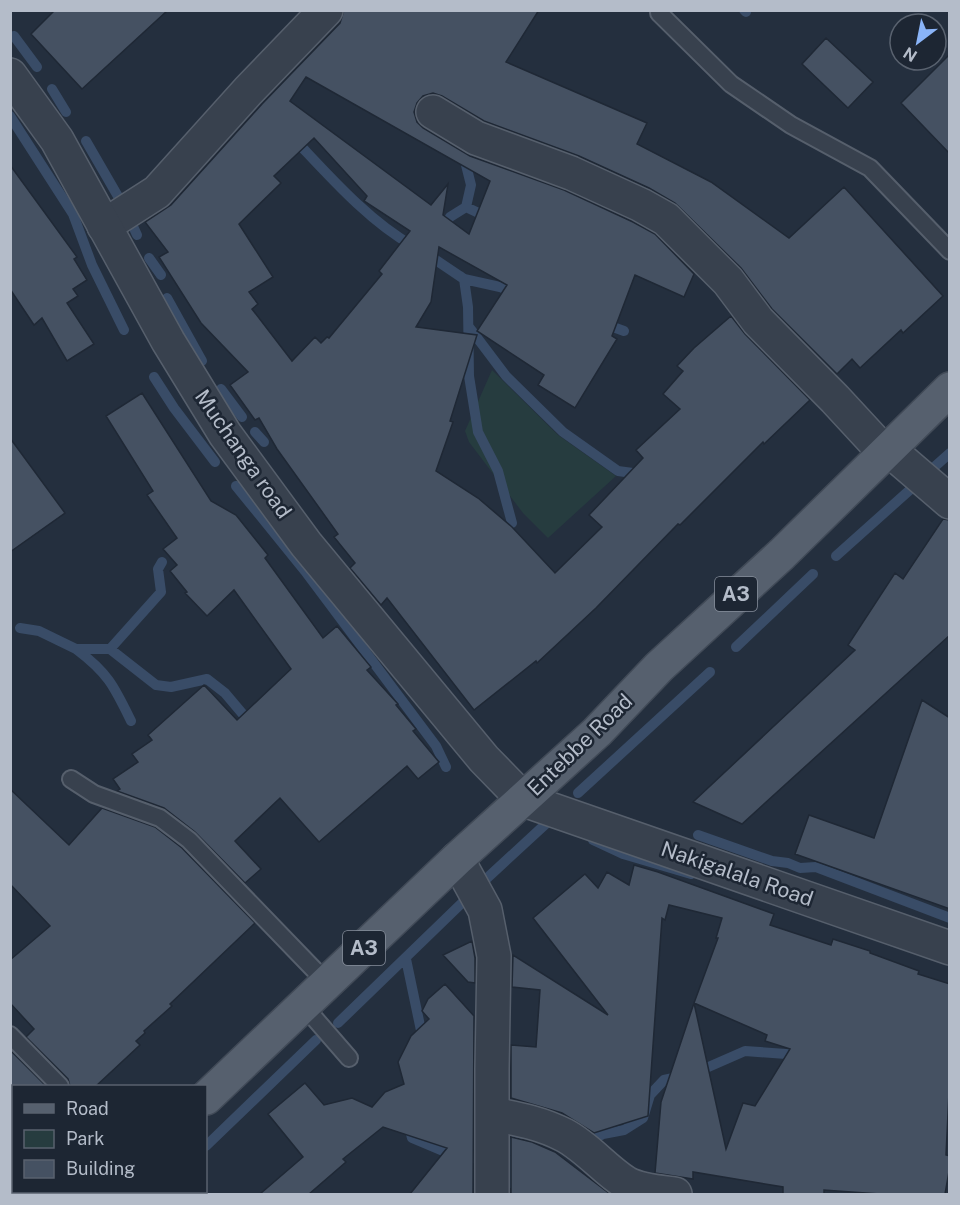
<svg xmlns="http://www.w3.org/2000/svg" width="960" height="1205" viewBox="0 0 960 1205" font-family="'Public Sans',sans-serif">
  <rect width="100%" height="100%" fill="#242f3e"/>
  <!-- green -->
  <path fill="#263c3f" d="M492,370L558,435L616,476L548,538L523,513L469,442L465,431Z"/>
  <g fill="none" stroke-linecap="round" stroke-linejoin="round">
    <!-- stream -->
    <path stroke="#394c67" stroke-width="10" d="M744,10L746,12
      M14,36L37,67
      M52,89L66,112
      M10,116L73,214L92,265L124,330
      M86,141L123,205
      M297,142C331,178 370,222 413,246
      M466,207L471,185L464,157L473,143
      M131,222L137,235
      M442,230L450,217L466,207L489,218
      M427,254L464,279L468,307L469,376L478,432L498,471L512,523
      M149,258L161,275
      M460,276L464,279L500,287L516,294
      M167,298L202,361
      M602,323L624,331
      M469,327L506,376L563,432L618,471L640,474
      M154,377L174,408L215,462
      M221,389L242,417
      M255,432L264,442
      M932,469L950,453
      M236,486L305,571L436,746L446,767
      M836,556L912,488
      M20,628L39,631L76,649H110L156,685L171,687L207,679L225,693L252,725
      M736,647L813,574
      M76,649C108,673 114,686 131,721
      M110,649L161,592L158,569L162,562
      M578,793L710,672
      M698,835L772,861L788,863L800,868L816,867L950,918
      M593,840L623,854L691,874
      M485,880L550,820L557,824
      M406,959L423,1040
      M338,1023L465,900
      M697,1072L745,1051L800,1055
      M408,1122L412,1138L450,1154L479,1159
      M584,1144L603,1134L624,1130L643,1118L650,1095L664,1080L682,1076
      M206,1146L316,1040
      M504,1177L511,1183L517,1180L505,1155L522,1131L527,1132
      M166,1194V1192"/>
  </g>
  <!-- building -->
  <path fill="#455162" stroke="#1f2835" stroke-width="1.5" fill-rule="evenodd" d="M55,10H168L82,89L31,34Z
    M344,10H539L506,62L647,123L637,144L711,182L789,238L844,187L943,296L903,333L901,330L860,368L852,359L837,374L772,309L741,268L675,203L649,188L579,156L484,121L442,96L433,93L423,96L417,103L414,112L417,122L423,128L470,156L564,190L633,222L655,234L694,274L684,297L635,275L612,336L617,339L575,408L538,385L544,375L477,331L507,285L439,247L431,302L416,327L477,335L450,421L453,422L436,471L478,498L512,527L555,573L602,527L589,515L643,458L636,450L680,409L663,394L683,371L677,366L694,348L731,316L745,334L810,400L764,444L763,442L680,525L678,524L596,608L537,663L536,661L474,710L387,598L381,605L350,568L355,563L334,537L338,534L277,449L259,418L255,420L230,385L248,372L201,323L159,257L168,252L145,222L171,205L262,104L340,23ZM306,77L490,181L469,234L443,215L448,184L431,205L290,101ZM314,138L367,196L364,201L410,231L379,271L382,274L329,338L327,337L321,343L315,337L292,361L252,309L258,304L249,292L273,277L239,224L281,183L274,176Z
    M826,38L873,82L848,108L802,64Z
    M950,54V154L901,103Z
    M10,165L77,257L74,259L87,280L73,289L78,296L67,303L94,344L67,361L42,318L34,325L10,289Z
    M142,393L211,501L236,515L268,555L265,558L323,638L337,626L371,667L367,670L398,704L396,705L416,729L413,731L439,762L418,779L407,766L319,842L280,798L235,841L261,869L245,883L195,832L164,808L117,791L120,789L113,779L138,762L132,754L152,740L148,735L204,685L237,720L291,669L234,590L207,616L185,593L187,592L170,571L177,565L163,549L177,538L147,495L153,491L106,416Z
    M10,438L65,513L10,552Z
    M943,519L950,520V635L742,824L693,802L855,650L848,645L895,573L903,579Z
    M922,700L950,718V909L795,854L809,815L874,838Z
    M10,789L69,845L102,808L155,827L182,848L255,923L170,1004L172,1006L144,1031L145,1033L136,1041L140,1045L96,1086H70L68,1079L26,1037L34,1029L10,1003V960L50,926L10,884Z
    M634,865L658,872L774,914L770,925L831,945L833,939L870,951V953L919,971L918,974L950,984V1072L946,1155L950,1156V1166L945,1194H880L824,1190V1194H783V1187L693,1172V1179L655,1173L661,1102L694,1003L726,1149L743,1103L755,1106L790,1049L765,1041L767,1035L694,1003L718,938H716L722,918L669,905L665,920L662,918L648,1116L594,1133L562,1113L511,1098V1045L536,1047L540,990L512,987L513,955L608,1015L533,918L585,874L598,888L607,872L629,885Z
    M472,941L475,958V983L468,982L443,955Z
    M445,984L474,1016L473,1194H410L447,1148L383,1127L343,1159L346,1162L309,1194H260L303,1157L268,1114L305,1083L324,1105L352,1098L372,1107L385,1092L404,1084L398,1062L411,1036L429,1019L422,1011L428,999Z
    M11,1051L46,1086H10Z
    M511,1137L532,1142L555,1152L610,1194H511Z"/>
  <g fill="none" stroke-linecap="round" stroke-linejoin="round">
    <defs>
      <path id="service" d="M659,13L731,84L791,125L870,168L950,251
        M71,779L94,794L160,818L189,840L327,983
        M303,1005L349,1058
        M10,1035L60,1086
        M10,1165L14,1166"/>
      <path id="minor" d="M433,112L476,138L571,173L641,205L666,219L728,281L758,321L835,399L884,452
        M104,226L157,192L248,91L326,10
        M887,448L950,502
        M457,859L485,910L494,956L492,1069V1194
        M493,1114C518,1119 541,1123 564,1135C587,1147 604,1169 626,1183C640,1191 659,1192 675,1194"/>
      <path id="tertiary" d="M10,75L57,140L168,341L225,434L306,544L484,759L524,800L950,948"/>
      <path id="primary" d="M206,1098L457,859L597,732L659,667L782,554L950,389
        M104,1194L107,1192"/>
    </defs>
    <!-- service casing -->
    <use href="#service" stroke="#565f6c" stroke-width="20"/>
    <!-- minor casing -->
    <use href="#minor" stroke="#565f6c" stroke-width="36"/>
    <!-- tertiary casing -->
    <use href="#tertiary" stroke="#565f6c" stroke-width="36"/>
    <!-- primary casing -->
    <use href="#primary" stroke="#414a57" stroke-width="36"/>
    <!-- service -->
    <use href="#service" stroke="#38414e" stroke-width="16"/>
    <!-- minor -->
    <use href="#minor" stroke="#38414e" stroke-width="33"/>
    <!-- tertiary -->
    <use href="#tertiary" stroke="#38414e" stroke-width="33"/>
    <!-- primary -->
    <use href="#primary" stroke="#56606e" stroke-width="33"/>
  </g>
  <g text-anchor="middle" stroke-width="5" stroke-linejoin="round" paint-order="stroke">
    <!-- shield labels -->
    <g fill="#1d2633" stroke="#878f9c" stroke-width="1.5">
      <rect x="715" y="577" width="42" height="34" rx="4.5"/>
      <rect x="343" y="931" width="42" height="34" rx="4.5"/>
    </g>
    <g font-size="20" font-weight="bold" fill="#b4bcc9">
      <text x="736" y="601">A3</text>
      <text x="364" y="955">A3</text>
    </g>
    <!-- street labels -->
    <g font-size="21" fill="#b4bcc9" stroke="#1d2633">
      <text transform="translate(243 454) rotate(55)" y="7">Muchanga road</text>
      <text transform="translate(580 745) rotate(-44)" y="7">Entebbe Road</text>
      <text transform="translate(737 874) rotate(19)" y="7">Nakigalala Road</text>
    </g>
  </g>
  <!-- border -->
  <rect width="960" height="1205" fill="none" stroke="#b4bcc9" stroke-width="24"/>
  <!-- legend -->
  <rect x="12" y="1085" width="195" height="108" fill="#1d2633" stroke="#59626f" stroke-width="1.5"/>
  <rect x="24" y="1104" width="30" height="9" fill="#56606e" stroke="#59626f" stroke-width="1.5"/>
  <text x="66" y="1115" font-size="18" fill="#b4bcc9">Road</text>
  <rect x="24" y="1130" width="30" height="18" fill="#263c3f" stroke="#59626f" stroke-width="1.5"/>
  <text x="66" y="1145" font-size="18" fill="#b4bcc9">Park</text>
  <rect x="24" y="1160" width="30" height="18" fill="#455162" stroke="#59626f" stroke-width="1.5"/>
  <text x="66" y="1175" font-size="18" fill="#b4bcc9">Building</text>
  <!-- north arrow -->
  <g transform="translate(918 42) rotate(212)"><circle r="28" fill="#1d2633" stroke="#59626f" stroke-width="1.5"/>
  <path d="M0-4.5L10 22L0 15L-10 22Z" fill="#8ab4f8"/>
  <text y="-9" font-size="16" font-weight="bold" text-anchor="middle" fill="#b4bcc9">N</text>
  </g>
</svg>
